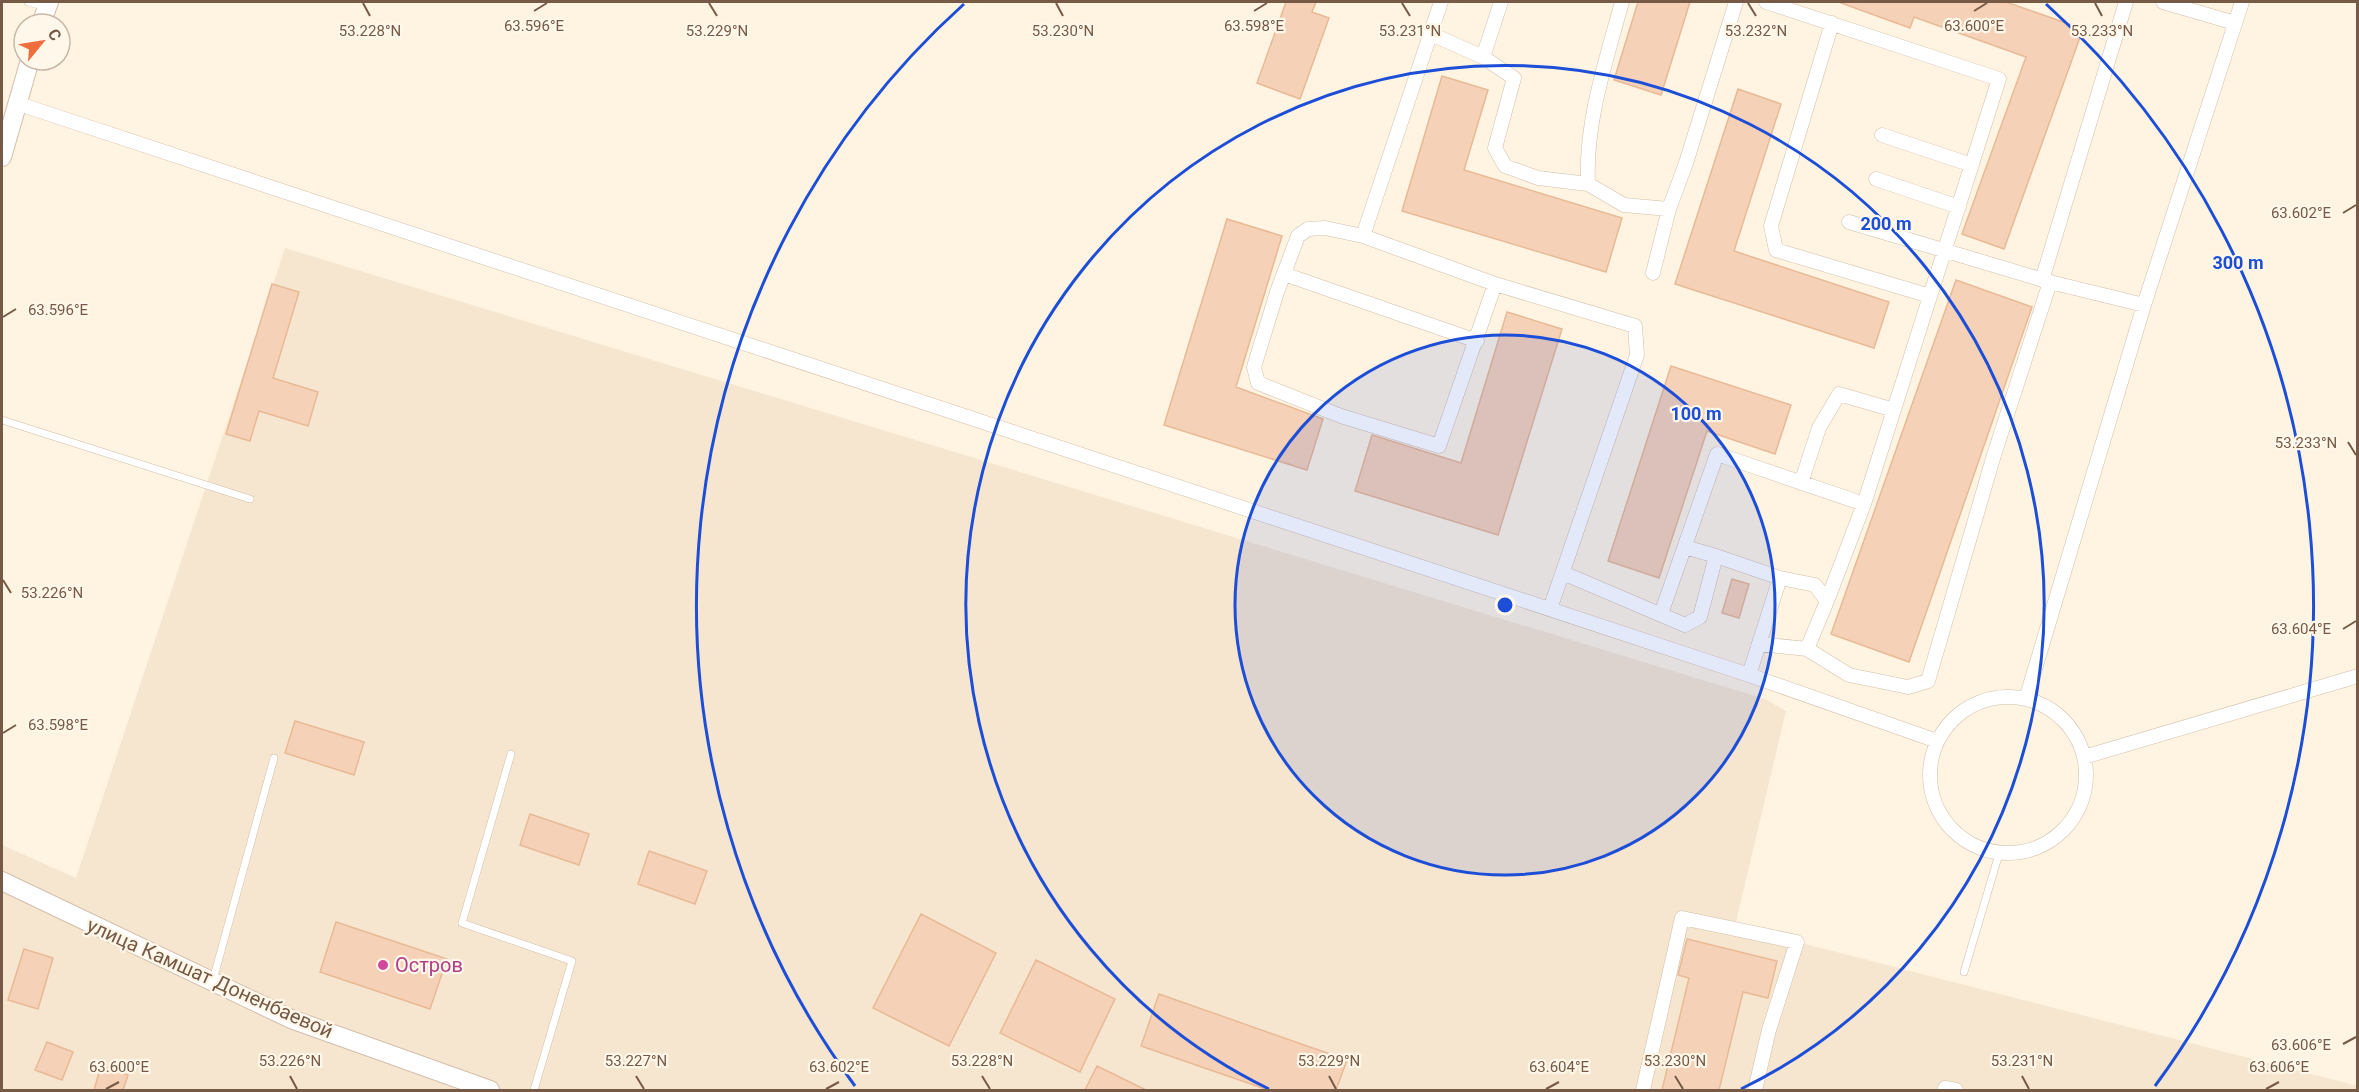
<svg xmlns="http://www.w3.org/2000/svg" width="2359" height="1092" viewBox="0 0 2359 1092" font-family="Roboto,sans-serif">
  <rect width="100%" height="100%" fill="#fef4e1"/>
  <!-- residential -->
  <path fill="#f6e6cf" d="M285,248L1765,699L1786,711L1735,926L2358,1086L2357,1090H2V845L76,878Z"/>
  <!-- building -->
  <path fill="#f5d2b7" stroke="#e9b996" stroke-width="1.5" d="M1286,2H1316L1312,12L1329,18L1300,99L1257,83Z
    M1638,2H1690L1661,95L1614,80Z
    M1841,2H2006L2083,29L2004,249L1962,234L2026,57L1914,17L1910,28L1841,3Z
    M1442,76L1488,90L1464,170L1622,218L1606,272L1402,211Z
    M1738,89L1781,104L1734,251L1889,302L1874,348L1675,284Z
    M1227,219L1282,236L1236,387L1323,419L1307,470L1164,425Z
    M1956,280L2032,307L1909,662L1831,634Z
    M272,284L299,292L273,378L318,392L308,426L259,411L250,441L226,434Z
    M1507,312L1562,329L1498,535L1355,491L1372,435L1461,463Z
    M1671,366L1791,405L1775,454L1707,431L1659,578L1608,561Z
    M1732,579L1749,584L1739,618L1722,613Z
    M295,721L364,742L354,775L285,753Z
    M530,814L589,834L579,865L520,845Z
    M649,851L707,871L695,904L638,884Z
    M921,914L996,953L949,1046L873,1008Z
    M336,922L447,959L430,1009L320,972Z
    M1687,939L1777,961L1768,998L1743,992L1719,1090H1662L1689,978L1678,975Z
    M24,949L53,958L38,1009L8,1000Z
    M1036,960L1115,999L1080,1072L1000,1033Z
    M1159,994L1347,1060L1336,1090H1268L1141,1046Z
    M47,1042L73,1052L62,1080L35,1070Z
    M101,1066L128,1075L123,1090H94Z
    M1097,1066L1146,1090H1085Z"/>
  <g fill="none" stroke-linecap="round" stroke-linejoin="round">
    <defs>
      <path id="service" d="M28,2L47,7
        M2,420L250,499
        M511,754L462,923L572,961L534,1090
        M1964,972L1999,854
        M213,980L274,758"/>
      <path id="minor" d="M1622,2C1606,61 1585,122 1588,184L1624,205L1669,209L1686,163L1736,2
        M1766,2L1999,79L1864,504L1827,601
        M2163,2L2235,23
        M1832,23L1771,226L1776,250L1930,296
        M1431,34L1483,57L1514,78L1495,148L1505,166L1538,178L1588,184
        M1483,57L1501,2
        M16,103L1749,675L1937,741
        M1882,135L1972,165
        M1876,179L1959,207
        M1849,222L2050,282L2144,305
        M1325,228L1363,236L1495,284L1439,446L1341,416L1258,383L1254,367L1277,292L1298,236L1308,229Z
        M1363,236L1441,2
        M1653,273L1669,209
        M1284,274L1477,341
        M2042,280L2126,2
        M1495,284L1635,326L1637,355L1550,609
        M1801,483L1819,428L1839,394L1894,410
        M1685,547L1716,556
        M1563,573L1685,625L1700,617L1716,556L1780,578L1749,675
        M1661,614L1717,454L1864,504
        M1760,644L1807,649L1827,601L1815,585L1780,578
        M1807,649L1849,675L1908,687L1928,681L1994,455L2050,282
        M1930 775a78 78 0 1 1 156 0a78 78 0 1 1-156 0Z
        M2026,699L2144,305L2242,2
        M2084,757L2358,676
        M1945,1088L1956,1090
        M1643,1090L1682,918L1797,942L1769,1030L1755,1090"/>
      <path id="tertiary" d="M41,24L49,2
        M2,157L30,60
        M2,881L291,1019L490,1090"/>
    </defs>
    <!-- service casing -->
    <use href="#service" stroke="#d2beaa" stroke-width="8"/>
    <!-- minor casing -->
    <use href="#minor" stroke="#d2beaa" stroke-width="15"/>
    <!-- tertiary casing -->
    <use href="#tertiary" stroke="#d2beaa" stroke-width="20"/>
    <!-- service -->
    <use href="#service" stroke="#fff" stroke-width="7"/>
    <!-- minor -->
    <use href="#minor" stroke="#fff" stroke-width="14"/>
    <!-- tertiary -->
    <use href="#tertiary" stroke="#fff" stroke-width="18"/>
  </g>
  <!-- ticks -->
  <path fill="none" stroke="#775a46" stroke-width="2" d="M363,3L370,16M709,3L717,16M1056,3L1063,16M1402,3L1410,16M1748,3L1756,16M2095,3L2102,16M534,11L547,3M1254,11L1267,3M1974,11L1987,3M2343,213L2356,205M3,317L16,309M2348,442L2356,455M3,580L11,593M2343,629L2356,621M3,733L16,725M2343,1044L2356,1037M290,1076L297,1089M636,1076L644,1089M982,1076L990,1089M1329,1076L1336,1089M1675,1076L1683,1089M2022,1076L2029,1089M106,1089L119,1082M826,1089L839,1082M1546,1089L1559,1082M2266,1089L2279,1082"/>
  <!-- distance rings -->
  <circle cx="1505" cy="605" r="270" fill="#1d4ed8" fill-opacity=".12"/>
  <g fill="none" stroke="#1d4ed8" stroke-width="3">
    <circle cx="1505" cy="605" r="270"/>
    <path d="M1269 1089A539 539 0 1 1 1741 1089"/>
    <path d="M855 1086A809 809 0 0 1 964 4M2046 4A809 809 0 0 1 2155 1086"/>
  </g>
  <!-- markers -->
  <circle fill="#d1479c" stroke="#fff7e9" stroke-width="2" cx="383" cy="965" r="6"/>
  <g text-anchor="middle" stroke-width="4.5" stroke-linejoin="round" paint-order="stroke">
    <!-- hotel labels -->
    <g font-size="20" fill="#b23c85" stroke="#fff7e9" text-anchor="start">
      <text x="395" y="972">Остров</text>
    </g>
    <!-- street labels -->
    <g font-size="20" fill="#775a46" stroke="#fff7e9">
      <text transform="translate(210 978) rotate(24)" y="7">улица Камшат Доненбаевой</text>
    </g>
  </g>
  <g font-size="15" text-anchor="middle" fill="#775a46" stroke="#fff7e9" stroke-width="4.5" stroke-linejoin="round" paint-order="stroke">
    <text x="534" y="31">63.596°E</text>
    <text x="1254" y="31">63.598°E</text>
    <text x="1974" y="31">63.600°E</text>
    <text x="370" y="36">53.228°N</text>
    <text x="717" y="36">53.229°N</text>
    <text x="1063" y="36">53.230°N</text>
    <text x="1410" y="36">53.231°N</text>
    <text x="1756" y="36">53.232°N</text>
    <text x="2102" y="36">53.233°N</text>
    <text x="2301" y="218">63.602°E</text>
    <text x="58" y="315">63.596°E</text>
    <text x="2306" y="448">53.233°N</text>
    <text x="52" y="598">53.226°N</text>
    <text x="2301" y="634">63.604°E</text>
    <text x="58" y="730">63.598°E</text>
    <text x="2301" y="1050">63.606°E</text>
    <text x="290" y="1066">53.226°N</text>
    <text x="636" y="1066">53.227°N</text>
    <text x="982" y="1066">53.228°N</text>
    <text x="1329" y="1066">53.229°N</text>
    <text x="1675" y="1066">53.230°N</text>
    <text x="2022" y="1066">53.231°N</text>
    <text x="119" y="1072">63.600°E</text>
    <text x="839" y="1072">63.602°E</text>
    <text x="1559" y="1072">63.604°E</text>
    <text x="2279" y="1072">63.606°E</text>
  </g>
  <circle cx="1505" cy="605" r="9" fill="#1d4ed8" stroke="#fff7e9" stroke-width="3"/>
  <g font-size="18" text-anchor="middle" font-weight="bold" fill="#1d4ed8" stroke="#fff7e9" stroke-width="4.5" stroke-linejoin="round" paint-order="stroke">
    <text x="1886" y="230">200 m</text>
    <text x="2238" y="269">300 m</text>
    <text x="1696" y="420">100 m</text>
  </g>
  <!-- border -->
  <rect width="2359" height="1092" fill="none" stroke="#775a46" stroke-width="6"/>
  <!-- north arrow -->
  <g transform="translate(42 42) rotate(60)"><circle r="28" fill="#fff7e9" stroke="#c9b8a8" stroke-width="1.5"/>
  <path d="M0-4.5L10 22L0 15L-10 22Z" fill="#f06d3e"/>
  <text y="-9" font-size="16" font-weight="bold" text-anchor="middle" fill="#775a46">С</text>
  </g>
</svg>
